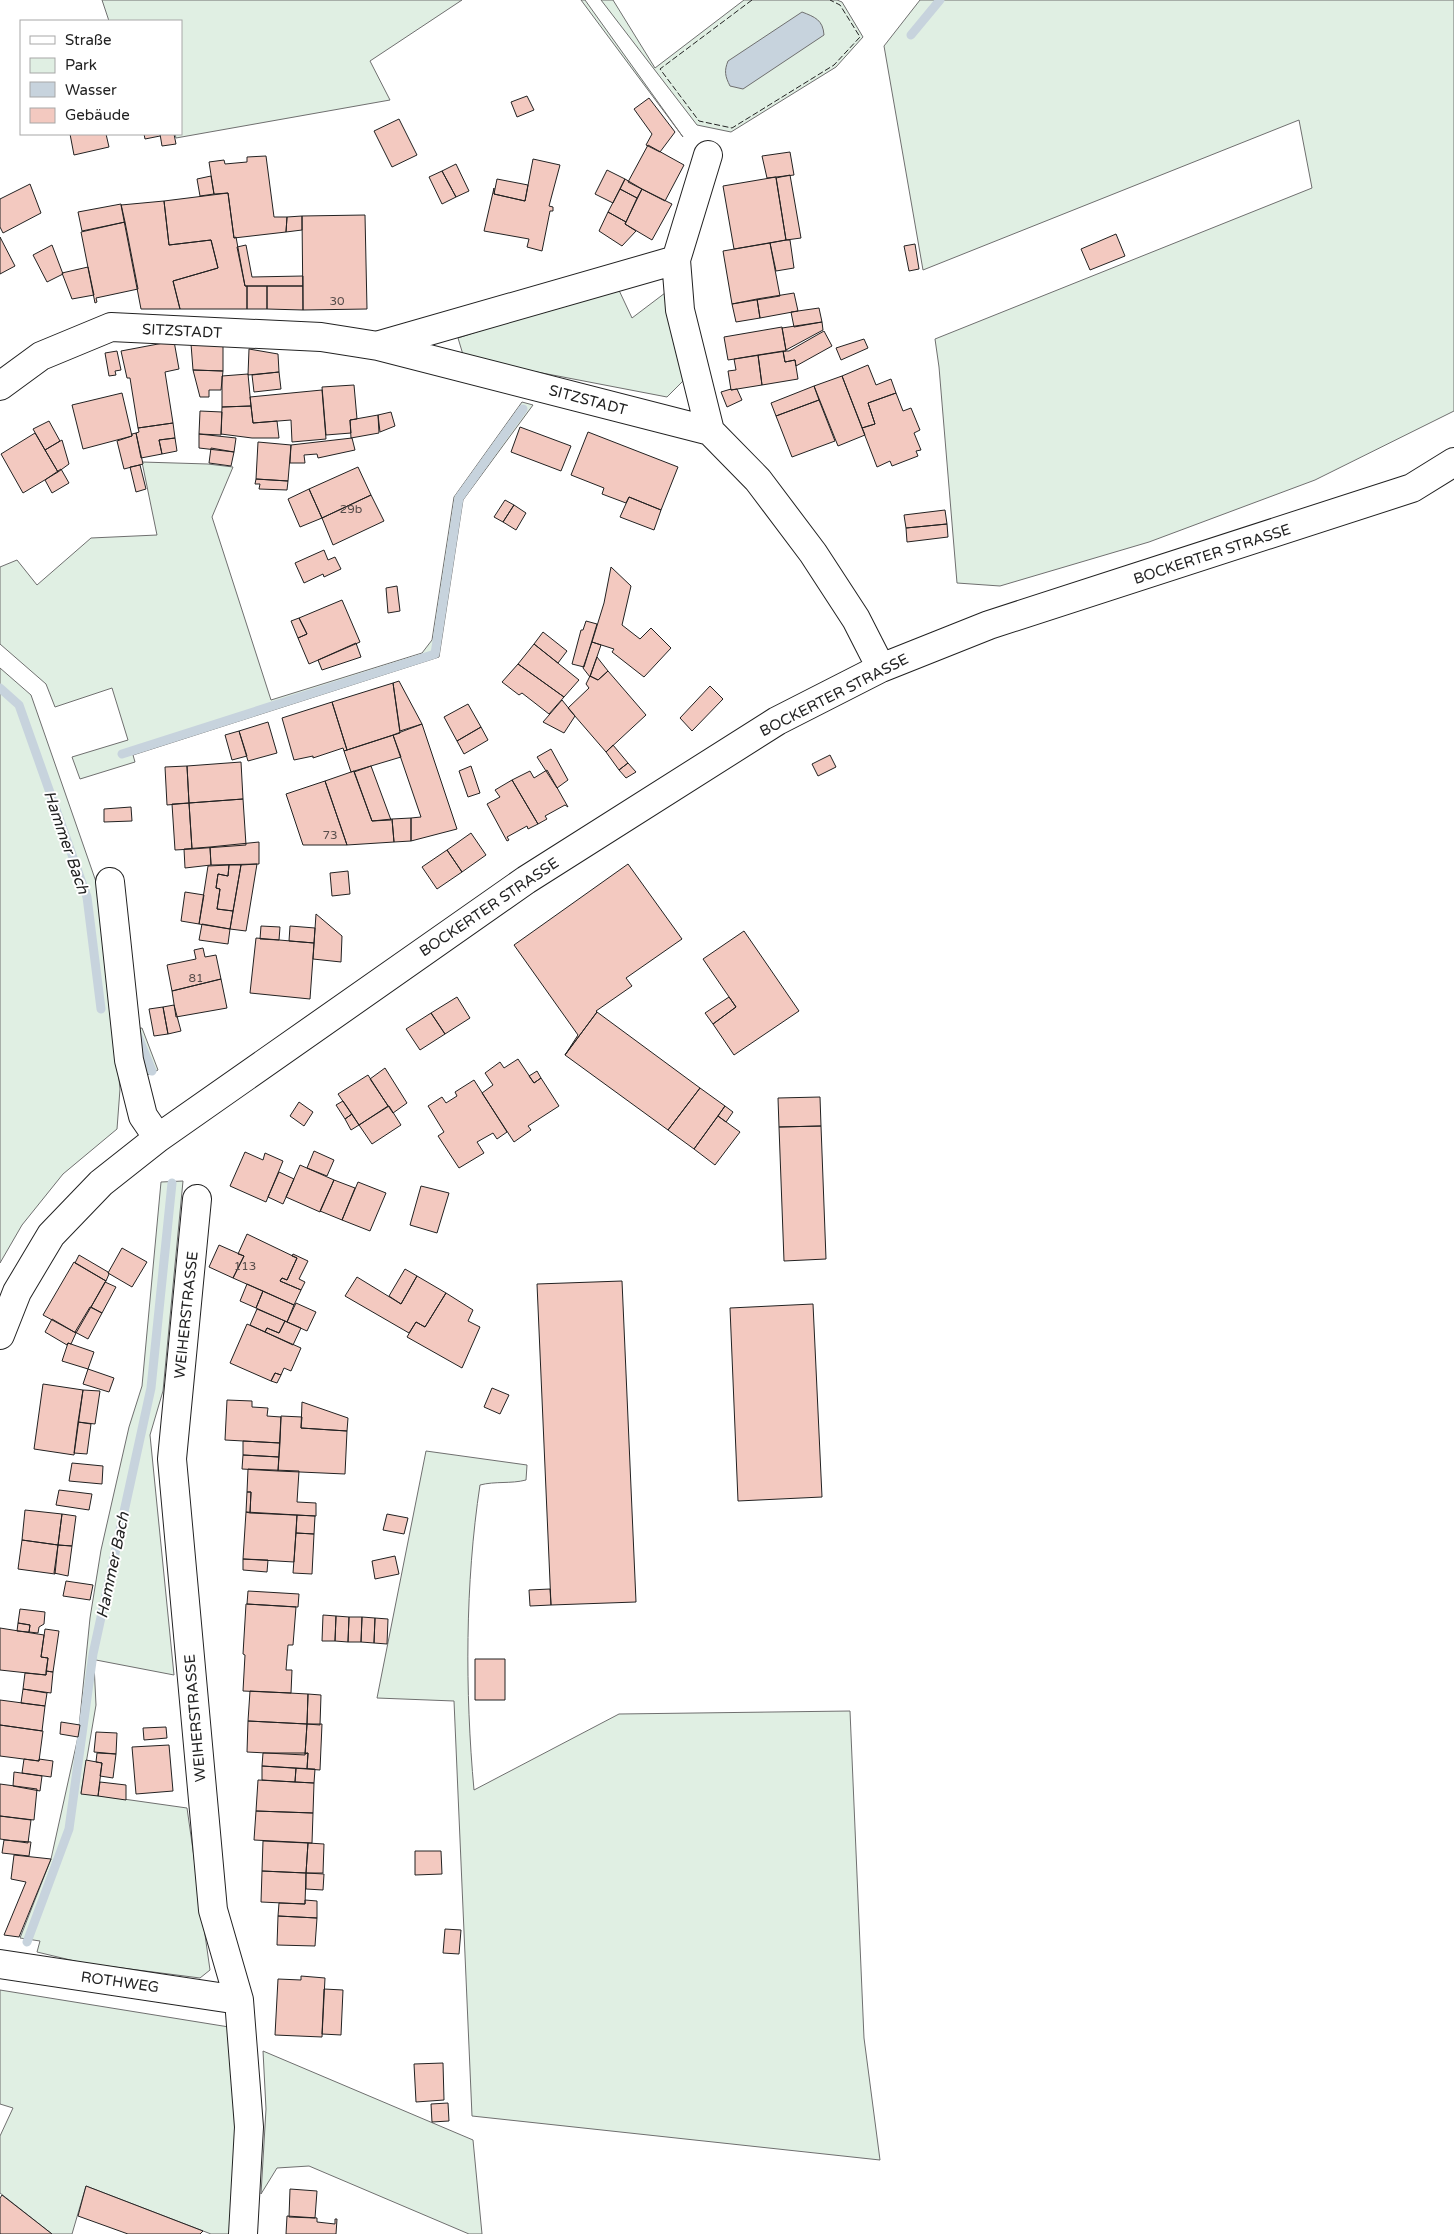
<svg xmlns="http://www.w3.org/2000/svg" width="1454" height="2234" viewBox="0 0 1454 2234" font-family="'Varela Round',sans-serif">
  <rect width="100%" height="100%" fill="#fff"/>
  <!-- green -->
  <path fill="#e0efe3" stroke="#6f6f6f" d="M102,0H462L370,61L390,100L176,138L175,134H181V21H109Z
    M581,0H585L683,137Z
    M601,0H613L655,68L744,0H837L842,2L863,37L836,67L731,132L697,125Z
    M920,0H1454V411L1315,480L1149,542L1000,586L957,583L939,367L935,339L1312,188L1299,120L923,270L884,46Z
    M617,286L632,318L665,293L685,379L667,397L537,372L485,365L464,358L458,338Z
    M522,402L533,405L463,500L439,657L133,755L135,762L80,779L72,757L128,740L112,688L55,707L46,684L0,644V567L17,560L37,585L91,538L157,535L142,462L208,464L233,467L212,517L271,700L422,653L432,640L454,497Z
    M0,668L31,695L101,896L120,1089L117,1129L63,1174L22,1225L0,1263Z
    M142,1028L158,1070L147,1075L134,1029Z
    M183,1181L163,1391L150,1435L174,1675L96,1660L94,1664L96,1705L81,1793L187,1808L210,1970L200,1978L83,1963L37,1952L40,1941L20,1938L51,1859L78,1737L90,1618L101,1550L129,1427L142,1386L161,1182Z
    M426,1451L527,1465L526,1480C511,1484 495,1481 480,1485C465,1583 465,1692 474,1790L619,1714L850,1711L864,2038L880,2160L472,2116L454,1701L377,1698Z
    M0,1990L229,2027L237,2152L230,2234H211L86,2186L72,2234H52L0,2193V2136L13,2108L0,2104Z
    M263,2051L473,2140L482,2234H469L309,2166L277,2168L261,2194L266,2109Z"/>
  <!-- water -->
  <path fill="#c7d3dd" stroke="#6f6f6f" d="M802,12C815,17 823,20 824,35L743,89L730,86C725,76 724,71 728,61Z"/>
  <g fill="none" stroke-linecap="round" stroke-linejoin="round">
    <!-- stream -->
    <path stroke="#c7d3dd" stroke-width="9" d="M911,35L940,0
      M0,688L19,705L87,897L101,1009
      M122,754L435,654L459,498L523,409
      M137,1034L152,1071
      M27,1942L69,1829L93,1654L151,1388L172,1183"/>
  </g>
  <!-- building -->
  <path fill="#f3c9c0" stroke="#222" d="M527,96L534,110L517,117L511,102Z
    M649,98L675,132L660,152L646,145L652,134L634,109Z
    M399,119L417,155L392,167L374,131Z
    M70,134H106L109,147L74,155Z
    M144,134H160V136L145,139Z
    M160,134H174L176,144L162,146Z
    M648,145L684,165L665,201L628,182Z
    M790,152L794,175L767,178L762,156Z
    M266,156L274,217H287L286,232L234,238L228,193L214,194L209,162L224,160L225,164L247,162V157Z
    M533,159L560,165L549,206L553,207V211H550L542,251L527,247L529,239L484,231L494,188V194L525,201Z
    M456,164L469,191L456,197L442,171Z
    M607,170L625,179L613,203L595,194Z
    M442,171L456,197L442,204L429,177Z
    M790,175L801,238L786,240L776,178Z
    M211,176L214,194L200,196L197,179Z
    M776,177L786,240L734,249L723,186Z
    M497,179L528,185L525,201L494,194Z
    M625,179L642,189L637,198L620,189Z
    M30,184L41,213L3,233L0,227V199Z
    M620,189L637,198L626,222L608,212Z
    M642,189L672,204L652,240L625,224Z
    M228,193L234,238L236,237L245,286H247V309H180L173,281L218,268L211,240L169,245L164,201Z
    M164,201L169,245L211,240L218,268L173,281L180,309H141L121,205Z
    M121,204L125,222L82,231L78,212Z
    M608,212L626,222L625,224L636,231L622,246L599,231Z
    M365,215L367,309L303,310L302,216Z
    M302,216V230L286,232L287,217Z
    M125,222L138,289L96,298L97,302L95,303L81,232Z
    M1116,234L1125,256L1090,270L1081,249Z
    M0,237L15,266L0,274Z
    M786,240H790L794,268L776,271L770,243Z
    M770,243L780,296L732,304L723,251Z
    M915,244L919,269L909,271L904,246Z
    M52,245L63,274L47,282L33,255Z
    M246,245L252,277L303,276V286H245L237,247Z
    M88,267L94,295L72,299L62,273Z
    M247,286H267V309H247Z
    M267,286H303V310L267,309Z
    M794,293L798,311L760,318L757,299Z
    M757,299L760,318L736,322L732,304Z
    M819,308L822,322L794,327L791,312Z
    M822,322L823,330L786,350L782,328Z
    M782,327L786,351L728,360L724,337Z
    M824,331L832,346L796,366L795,360L785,362L783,351H789Z
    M864,339L868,348L841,360L836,348Z
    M174,341L179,369L165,372L173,423L138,428L130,378H127L121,351Z
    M191,344H223V371L193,370Z
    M249,349L278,354L279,372L248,375Z
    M117,351L121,370L115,371L116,375L109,376L105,353Z
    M783,351L785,362L795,360L798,379L762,385L758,355Z
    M758,355L762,385L731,390L728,371L736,370L734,359Z
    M868,365L876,385L891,379L896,393L868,403L875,424L862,428L842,376Z
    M193,370L223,371L221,390H209V397H200Z
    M279,372L281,389L254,392L252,375Z
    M248,374L251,406L222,407V376Z
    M842,376L865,435L838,446L814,386Z
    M354,385L357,419L350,420L351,433L326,435L322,387Z
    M814,386L819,400L776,416L771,403Z
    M731,389V390L737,389L742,400L727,407L721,392Z
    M322,390L326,439L292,442L291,420L253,423L250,397Z
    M122,393L132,436L83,449L72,405Z
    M896,393L903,411L911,408L920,430L914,433L921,450L916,451L918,456L892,466L890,461L877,467L862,428L875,424L868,403Z
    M819,400L835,441L792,457L776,416Z
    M251,406L253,423L277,421L279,438H252L221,434L222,407Z
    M200,411L222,412L221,435L199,434Z
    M391,412L395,426L380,432L378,415Z
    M378,415L379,433L351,438L350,420Z
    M49,421L60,441L45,450L33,429Z
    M173,423L175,438L159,440L162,454L141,458L136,433L139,432L138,428Z
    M520,427L571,446L561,471L511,452Z
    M588,432L678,467L661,510L629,497L626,503L602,494L604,488L571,475Z
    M35,433L58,472L23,493L1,454Z
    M136,433L143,464L124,469L117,441L132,436V434Z
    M199,434L236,438L234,452L199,448Z
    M175,438L177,451L162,454L159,440Z
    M352,438L355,450L318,458L317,454L304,455L305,463H290L291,445Z
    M62,440L69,464L58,472L45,450Z
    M258,442L291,445L288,481L256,479Z
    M211,448L234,452L231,466L209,463Z
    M140,465L146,489L136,492L130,467Z
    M358,467L371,495L322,518L309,489Z
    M61,469L69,483L52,493L45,480Z
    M256,479L288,481L287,490L259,489L260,484H255Z
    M309,489L322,518L300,527L288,499Z
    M371,495L384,521L333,545L322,518Z
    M629,497L661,510L654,530L620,517Z
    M505,500L514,505L503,522L494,517Z
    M514,505L526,513L516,530L503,522Z
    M945,510L947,524L906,528L904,515Z
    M947,524L948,537L907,542L906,528Z
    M324,550L328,560L335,557L341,569L324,577L323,574L304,583L295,563Z
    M611,567L631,586L622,625L640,639L651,628L671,648L644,677L612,652L614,649L592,642L604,603Z
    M397,586L400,611L388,613L386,588Z
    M342,600L360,642L309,664L298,638L307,634L299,618Z
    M299,618L307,634L298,638L291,621Z
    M586,621L597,624L584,667L572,664L581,630H583Z
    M543,632L567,651L558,663L534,644Z
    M592,642L601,645L590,677L583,668Z
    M356,643L361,657L322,670L318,660Z
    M534,644L579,680L564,697L518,664Z
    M597,657L608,671L598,680L590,676Z
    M518,664L564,697L549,714L522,693L519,695L502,682Z
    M608,671L646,715L606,752L568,708L589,688L586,684L590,676L598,680Z
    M399,681L422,724L400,731L393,683Z
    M393,683L400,733L347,750L332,702Z
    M710,686L723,699L692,731L680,718Z
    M562,700L575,716L564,733L543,722Z
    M332,702L347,750L344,751L343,748L313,758V756L294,760L282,718Z
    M468,704L481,727L457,741L444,717Z
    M268,722L277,753L248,761L239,731Z
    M422,724L457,829L411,841V818L421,817L393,735Z
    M481,727L488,740L464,754L457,741Z
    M239,731L247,756L232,760L225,735Z
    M393,735L401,757L351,772L344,751Z
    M613,745L628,763L619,770L606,752Z
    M551,749L568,780L557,788L537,757Z
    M830,755L836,767L818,776L812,764Z
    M241,762L243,799L189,803L187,766Z
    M628,763L636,772L626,778L619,770Z
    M187,766L189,803L167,805L165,767Z
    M371,766L391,820L372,821L354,772Z
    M471,766L480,793L468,797L459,771Z
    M547,770L568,807L565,805L545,816L547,819L538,824L512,780L530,771L534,778Z
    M354,771L372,821L392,819L394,842L347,845L325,781Z
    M512,780L538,824L528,829L527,826L507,837L509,840L507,841L487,804L500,797L495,790Z
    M325,781L347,845H303L286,794Z
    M243,799L246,845L192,849L189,803Z
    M189,803L192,849L175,850L172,804Z
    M131,807L132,821L104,822V809Z
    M411,818V841L394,842L392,819Z
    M471,833L486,855L462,872L447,850Z
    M259,842V864L211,865L210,847Z
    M210,847L211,865L185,868L184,849Z
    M447,850L462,872L437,889L422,867Z
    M257,864L246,931L230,929L241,865Z
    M628,864L682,939L626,978L632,986L596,1011L597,1012L565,1055L578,1035L514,945Z
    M229,865H241L233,911L217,909L220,889L216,888L218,874L228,876Z
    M229,865L228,876L218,874L216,888L220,889L217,909L233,911L230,929L199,924L208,866Z
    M348,871L350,894L332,896L330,873Z
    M185,892L204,895L199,924L181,921Z
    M316,914L342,936L341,962L313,959Z
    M202,924L230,929L228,944L199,940Z
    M261,926L280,927L279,940L260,939Z
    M290,926L315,928L314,943L289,941Z
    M744,931L799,1011L734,1055L713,1024L736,1007L703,959Z
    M256,938L314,943L310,999L250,993Z
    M203,948L205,957L216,955L221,979L172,991L167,965L196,959L194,950Z
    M221,979L227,1008L176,1017L172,991Z
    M457,997L470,1018L445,1034L431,1013Z
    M729,997L736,1007L713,1024L705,1013Z
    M174,1005L181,1031L168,1034L163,1007Z
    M163,1007L168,1034L154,1036L149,1009Z
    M597,1012L700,1088L668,1130L565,1055Z
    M431,1013L445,1034L420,1050L406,1029Z
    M518,1059L534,1083L541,1078L559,1106L528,1126L531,1130L514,1142L482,1093L493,1085L485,1073L500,1062L504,1068Z
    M385,1068L407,1103L393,1113L370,1079Z
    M537,1071L541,1078L534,1083L529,1076Z
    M368,1075L388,1106L359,1125L338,1094Z
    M474,1080L507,1132L497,1139L493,1133L477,1142L484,1153L459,1168L438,1136L444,1132L428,1106L442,1097L446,1103L457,1096L455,1092Z
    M700,1088L725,1106L694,1149L668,1130Z
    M820,1097L821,1126L779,1127L778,1098Z
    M343,1101L352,1114L345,1119L336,1105Z
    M299,1102L313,1112L304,1126L290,1116Z
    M389,1106L401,1125L372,1144L359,1125Z
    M725,1106L733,1112L726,1122L718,1116Z
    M352,1114L359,1125L351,1130L345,1119Z
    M718,1116L740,1132L715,1165L694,1149Z
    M821,1126L826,1259L784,1261L779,1127Z
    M314,1151L334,1160L327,1176L307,1168Z
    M245,1152L263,1160L265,1153L283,1161L266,1202L230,1186Z
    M300,1165L334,1180L320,1212L286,1197Z
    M279,1172L294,1179L283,1204L268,1197Z
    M334,1180L355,1188L342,1220L320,1211Z
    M358,1182L386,1193L370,1231L342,1220Z
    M421,1186L449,1193L437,1233L410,1225Z
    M247,1234L297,1258L287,1280L282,1278L280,1281L301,1290L294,1305L233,1278L244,1256L238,1254Z
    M219,1245L244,1256L233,1278L209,1267Z
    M122,1248L147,1262L132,1287L108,1273Z
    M293,1254L308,1261L299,1279L305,1282L301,1290L280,1281L282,1278L287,1280L297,1258L292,1256Z
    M79,1255L108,1272L109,1274L106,1281L75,1263Z
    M74,1262L106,1281L76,1333L43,1315Z
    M405,1269L417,1276L401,1304L389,1296Z
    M417,1276L446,1293L425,1327L416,1322L409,1333L345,1296L357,1277L401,1304Z
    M622,1281L636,1602L551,1605L537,1284Z
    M105,1282L116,1287L102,1313L91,1307Z
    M247,1284L263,1291L256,1308L240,1301Z
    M263,1291L294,1305L287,1322L256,1308Z
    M446,1293L473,1310L468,1321L480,1327L462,1368L407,1337L416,1322L425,1327Z
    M296,1303L316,1312L307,1331L287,1322Z
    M813,1304L822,1497L738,1501L730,1308Z
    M90,1307L102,1313L88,1339L75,1332Z
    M257,1309L285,1321L279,1333L267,1328L265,1332L250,1325Z
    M52,1319L76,1333L71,1344L68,1343L67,1345L45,1332Z
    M285,1321L301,1328L293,1345L265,1332L267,1328L279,1333Z
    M247,1324L301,1348L291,1371L284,1368L281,1375L275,1373L271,1381L230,1363Z
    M68,1343L94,1352L88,1369L62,1361Z
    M88,1369L114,1378L109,1392L83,1384Z
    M275,1373L281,1375L277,1383L271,1381Z
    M43,1384L83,1390L74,1455L34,1449Z
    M492,1388L509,1395L500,1414L484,1407Z
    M83,1390L100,1391L95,1424L78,1422Z
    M227,1400L252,1401V1407L268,1408L267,1416L281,1417L280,1443L225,1440Z
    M302,1402L348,1418L347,1431L301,1428Z
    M281,1416L302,1417L301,1428L347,1431L345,1474L278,1471Z
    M78,1422L91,1424L87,1454L74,1453Z
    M243,1441L280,1443L279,1457L243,1455Z
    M243,1455L279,1457L278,1471L242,1469Z
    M72,1463L103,1466L102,1484L69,1481Z
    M248,1469L299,1471L297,1502L316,1503V1516L250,1513L251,1492H247Z
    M59,1490L92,1494L89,1510L56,1505Z
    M247,1492H251L250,1513L246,1512Z
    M25,1510L62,1514L58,1545L22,1540Z
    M246,1512L297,1515L294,1562L243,1559Z
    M62,1514L76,1516L72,1546L58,1545Z
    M387,1514L408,1518L404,1534L383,1530Z
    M297,1515L315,1516L314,1534L296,1533Z
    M296,1533L314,1534L312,1574L293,1573Z
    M22,1540L58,1545L55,1574L18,1569Z
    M58,1545L72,1546L68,1576L54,1573Z
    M395,1556L399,1574L375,1579L372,1561Z
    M243,1559L268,1560L267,1572L243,1570Z
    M66,1581L93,1585L90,1600L63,1596Z
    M550,1589L551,1605L530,1606L529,1590Z
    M248,1591L299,1594L298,1607L247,1604Z
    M246,1604L296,1607L293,1645H288L286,1670H292L291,1693L243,1691L245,1655L243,1654Z
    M20,1609L45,1612L44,1624L39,1627L38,1633L29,1632L30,1625L18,1623Z
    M323,1615L336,1616L335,1641H322Z
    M336,1616L349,1617L348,1642L335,1641Z
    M349,1617H362L361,1642H348Z
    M362,1617L375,1618L374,1643L361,1642Z
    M375,1618L388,1619L387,1644L374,1643Z
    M18,1623L30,1625L29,1632L17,1631Z
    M0,1628L44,1635L41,1657L48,1658L46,1675L0,1670Z
    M45,1629L59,1631L53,1672L46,1671L48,1658L41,1657Z
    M475,1659H505V1700H475Z
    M46,1671L53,1672L51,1693L23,1689L25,1673L46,1675Z
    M23,1689L47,1693L45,1706L21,1703Z
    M250,1691L308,1694L307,1724L248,1721Z
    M308,1694L321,1695L320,1725L307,1724Z
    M0,1700L45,1706L42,1731L0,1725Z
    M248,1721L307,1724L305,1755L247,1752Z
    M61,1722L80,1725L78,1737L60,1734Z
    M307,1724H322L320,1770L307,1769L308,1753L305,1754Z
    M0,1725L43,1731L39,1761L0,1756Z
    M166,1727L167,1738L144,1740L143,1728Z
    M96,1732L117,1733L116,1754L94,1752Z
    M169,1745L173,1791L136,1794L132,1747Z
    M97,1753L116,1754L113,1778L100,1776L102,1763L96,1762Z
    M263,1753H308L307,1769L262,1766Z
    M24,1759L39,1761V1759L53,1761L51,1777L22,1773Z
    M86,1760L102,1763L98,1796L81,1794Z
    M262,1766L296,1768L295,1782L262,1780Z
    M296,1768L315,1769L314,1783L295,1782Z
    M14,1772L42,1776L40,1791L13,1786Z
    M258,1780L314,1783L313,1813L256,1811Z
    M100,1782L126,1785V1800L98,1796Z
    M0,1784L37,1789L34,1820L0,1816Z
    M256,1811L313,1813L312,1843L254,1840Z
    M0,1816L31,1820L28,1843L0,1839Z
    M4,1840L31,1842L29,1856L2,1853Z
    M263,1841L308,1843L306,1873L262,1871Z
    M308,1843L324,1844L323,1873H306Z
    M415,1851H441L442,1874L415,1875Z
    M14,1855L51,1859L19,1937L4,1935L26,1882L11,1879Z
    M262,1871L306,1873L305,1904L261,1902Z
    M306,1873L324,1874L323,1890L306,1889Z
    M305,1900L317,1901V1918L278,1916L279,1903L305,1904Z
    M278,1916L317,1918L315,1946L277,1945Z
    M445,1929L461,1930L459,1954L443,1953Z
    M301,1976L325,1978L322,2037L275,2035L278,1979L301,1980Z
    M324,1989L343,1990L341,2035L322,2034Z
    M443,2063L444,2100L416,2102L414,2064Z
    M448,2103L449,2121L432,2122L431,2104Z
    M86,2186L203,2231L200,2234H128L78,2216Z
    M290,2189L317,2191L315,2218L289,2217Z
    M2,2195L52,2234H0V2198Z
    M287,2216L317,2218V2222L335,2224V2219H337L336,2234H286Z"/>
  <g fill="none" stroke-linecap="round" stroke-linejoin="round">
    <defs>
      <path id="minor" d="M676,260L680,310L710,431
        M380,345L676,260L708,155
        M0,386L41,356L111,327L321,337L378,346L710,431L758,480L813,553L856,619L881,668
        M110,882L129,1060L143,1116L158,1138
        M197,1199L172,1459L213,1910L239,2000L249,2127L243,2234
        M0,1335L17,1292L51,1235L101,1183L158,1138L526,880L777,721L881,668L989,625L1412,488L1454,462
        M0,1964L239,2000"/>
    </defs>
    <!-- minor casing -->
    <use href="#minor" stroke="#222" stroke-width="30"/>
    <!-- minor -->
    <use href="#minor" stroke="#fff" stroke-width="28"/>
    <!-- fence -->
    <path stroke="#222" stroke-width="1" stroke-dasharray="6 2.5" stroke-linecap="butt" d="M752,0L660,69L699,121L732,128L834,65L860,37L840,5L830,0"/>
  </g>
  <g text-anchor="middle" stroke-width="4" stroke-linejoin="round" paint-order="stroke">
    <!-- number labels -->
    <g font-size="12" fill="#564c4a">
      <text x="337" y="305">30</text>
      <text x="351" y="513">29b</text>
      <text x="330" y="839">73</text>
      <text x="196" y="982">81</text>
      <text x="245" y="1270">113</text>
    </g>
    <!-- street labels -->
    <g font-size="15" fill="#222" stroke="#fff">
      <text transform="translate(182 331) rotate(3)" y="5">SITZSTADT</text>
      <text transform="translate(588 400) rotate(15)" y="5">SITZSTADT</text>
      <text transform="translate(1212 554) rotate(-18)" y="5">BOCKERTER STRASSE</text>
      <text transform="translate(834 695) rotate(-27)" y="5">BOCKERTER STRASSE</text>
      <text transform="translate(489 907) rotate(-34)" y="5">BOCKERTER STRASSE</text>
      <text transform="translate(186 1315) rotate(-84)" y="5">WEIHERSTRASSE</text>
      <text transform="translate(195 1718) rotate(-95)" y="5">WEIHERSTRASSE</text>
      <text transform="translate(120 1982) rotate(8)" y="5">ROTHWEG</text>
    </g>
    <!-- water labels -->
    <g font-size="16" font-style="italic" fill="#222" stroke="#fff">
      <text transform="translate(67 842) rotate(71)" y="6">Hammer Bach</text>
      <text transform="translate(112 1565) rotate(-78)" y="6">Hammer Bach</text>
    </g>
  </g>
  <!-- legend -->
  <rect x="20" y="20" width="162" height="115" fill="#ffffff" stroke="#a7a7a7"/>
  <rect x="30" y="36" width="25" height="8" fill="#ffffff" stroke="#a7a7a7"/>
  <text x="65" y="45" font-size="15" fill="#222222">Straße</text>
  <rect x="30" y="58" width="25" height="15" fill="#e0efe3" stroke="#a7a7a7"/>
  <text x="65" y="70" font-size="15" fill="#222222">Park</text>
  <rect x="30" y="82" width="25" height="15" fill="#c7d3dd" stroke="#a7a7a7"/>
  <text x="65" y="95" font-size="15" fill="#222222">Wasser</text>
  <rect x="30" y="108" width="25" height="15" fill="#f3c9c0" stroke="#a7a7a7"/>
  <text x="65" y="120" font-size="15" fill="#222222">Gebäude</text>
</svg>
